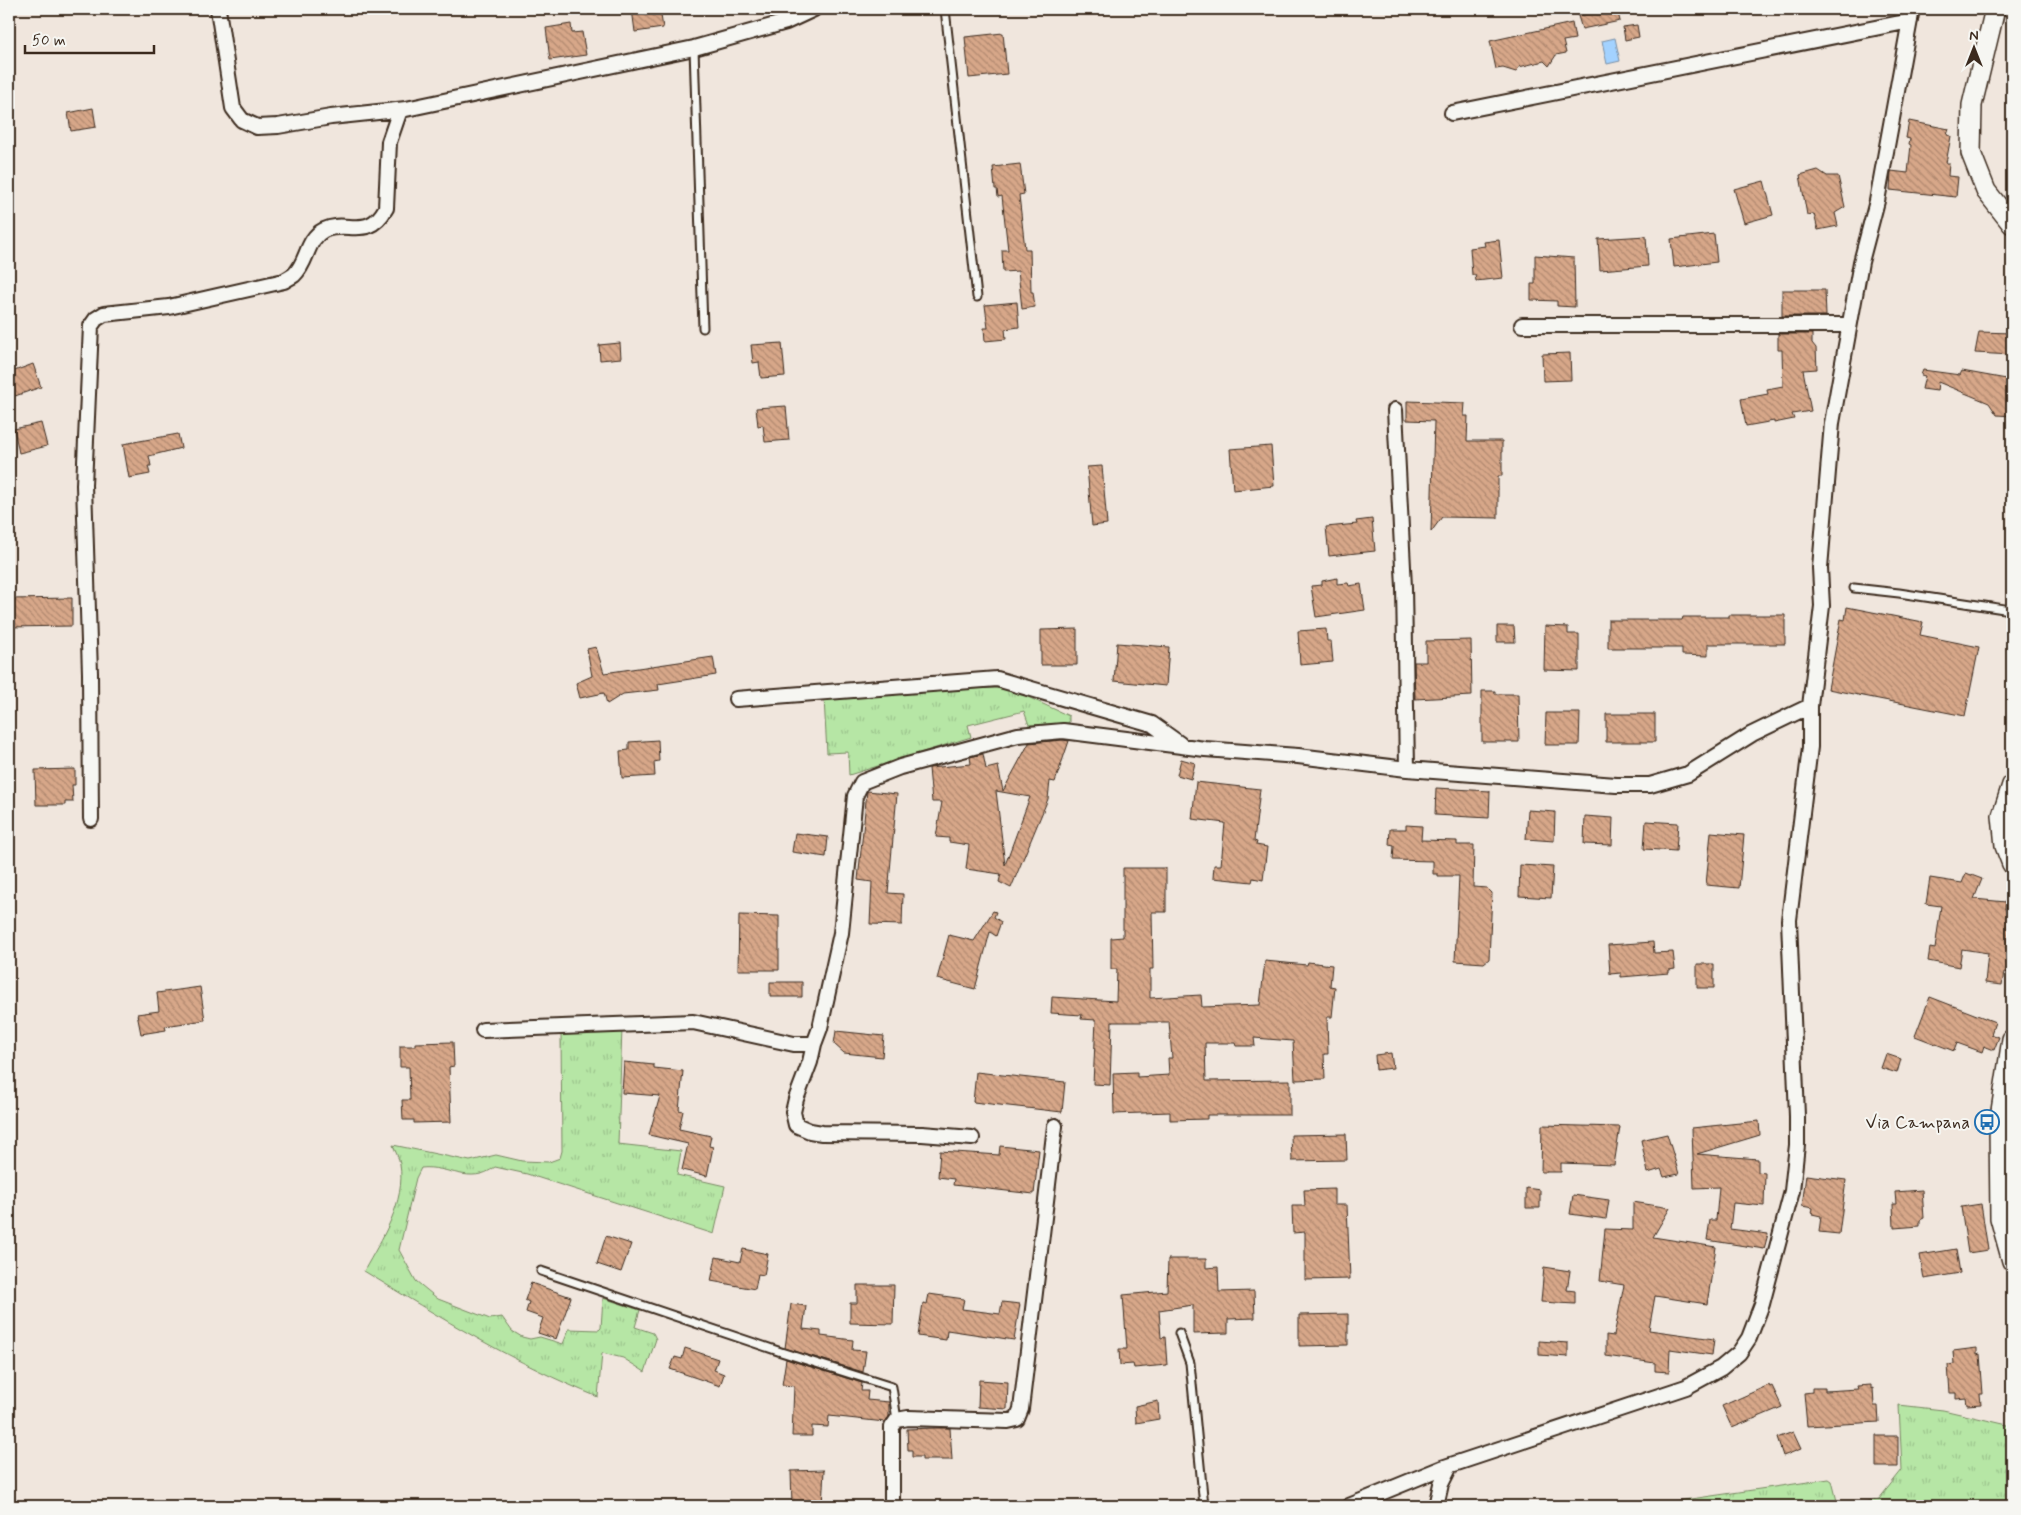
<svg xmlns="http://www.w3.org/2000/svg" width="2021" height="1515" viewBox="0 0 2021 1515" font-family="Mynerve,sans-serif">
  <defs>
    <pattern id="grass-tufts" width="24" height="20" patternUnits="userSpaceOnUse" patternTransform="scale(1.25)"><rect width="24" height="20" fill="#b6e6a5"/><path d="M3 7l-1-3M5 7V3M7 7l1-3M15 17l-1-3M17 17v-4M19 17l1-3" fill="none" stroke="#9dc58e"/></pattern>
    <pattern id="building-back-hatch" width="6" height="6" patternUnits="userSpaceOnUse" patternTransform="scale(1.25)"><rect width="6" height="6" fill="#d7a789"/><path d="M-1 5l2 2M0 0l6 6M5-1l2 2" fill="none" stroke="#b0886f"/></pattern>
  </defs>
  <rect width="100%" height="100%" fill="#f0e6dd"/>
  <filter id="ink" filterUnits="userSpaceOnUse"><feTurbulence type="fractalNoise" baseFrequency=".02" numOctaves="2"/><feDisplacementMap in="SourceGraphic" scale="10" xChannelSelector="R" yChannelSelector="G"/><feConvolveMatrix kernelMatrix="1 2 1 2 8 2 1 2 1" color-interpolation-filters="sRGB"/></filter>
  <g filter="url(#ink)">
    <!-- grass -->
    <path fill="url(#grass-tufts)" stroke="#788862" d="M1001,688L1017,692L1069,716V723L1029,725L1024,711L968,725L971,737L849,775L848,752L827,753L824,698L954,689Z
      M622,1028L618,1144L681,1151L677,1175L725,1186L714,1234L527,1174L495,1167C470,1186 448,1165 421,1168L416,1178L399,1250L416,1281L438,1299L490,1319L502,1317L512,1331L522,1337L530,1339L540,1337L563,1344L569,1329L599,1330L601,1328L603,1298L640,1310L635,1327L653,1333L656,1339L645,1372L623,1358L602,1353L598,1397C516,1364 439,1317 364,1271C382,1238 406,1203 400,1164C399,1158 395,1151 393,1145L470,1161L496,1155L522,1161L549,1162L560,1158L562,1151L561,1033Z
      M1899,1405L1943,1410L2012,1426V1506H1664L1663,1503L1829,1479L1832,1481L1837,1501L1845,1506L1879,1499L1902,1470Z"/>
    <!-- water -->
    <path fill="#a3d2ff" stroke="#798fa5" d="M1615,38L1620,61L1607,64L1602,41Z"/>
    <!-- building -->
    <path fill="url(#building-back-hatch)" stroke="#3b2a1e" fill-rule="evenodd" d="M632,9H660L663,28L635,32Z
      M1612,9H1617L1620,21L1582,29L1578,16Z
      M1572,23L1575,39L1563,41L1566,53L1556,55L1549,66L1544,61L1519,67L1516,72L1503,68L1496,69L1490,41Z
      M571,24L572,33L582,32L586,55L550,60L546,28Z
      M1637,25L1639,37L1625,40L1623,27Z
      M1003,33L1007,74L969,78L965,37Z
      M93,108L96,127L71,131L68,113Z
      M1909,121L1949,129L1947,135L1951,136L1946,163H1949L1948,176L1958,177L1956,197L1890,190L1891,171L1908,173L1911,145L1909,144L1910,139L1906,138Z
      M1020,164L1024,194L1019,195L1025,249H1030L1031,292H1033L1035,307L1022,309L1018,271L1003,272L1002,250H1008L1002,196L998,197L997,189H995L993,167Z
      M1818,170L1827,176H1838L1845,207L1835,213L1838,226L1818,230L1814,214L1807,215L1800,175Z
      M1764,181L1773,215L1744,223L1734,189Z
      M1714,234L1717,262L1674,267L1671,239Z
      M1646,236L1648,266L1600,270L1598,239Z
      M1499,240L1503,278L1476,281L1475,275H1472L1470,248L1485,246L1484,242Z
      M1535,255L1574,258L1575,307L1557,306V301L1531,300V284H1535Z
      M1782,290H1825L1826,316H1782Z
      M1017,302L1019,327L1005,329L1006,339L985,341L984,328H988L985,305Z
      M1979,332L2012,333V355L1975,353Z
      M1778,334H1812V343L1816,348L1817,369L1803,370L1811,411L1792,414L1794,419L1774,423V421L1746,426L1741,399L1768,394L1767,389L1783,386L1782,350H1778Z
      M620,343L621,358L600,360L599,345Z
      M782,343L785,376L761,378L759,362L753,363L751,345Z
      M1570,353L1571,380L1543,381L1542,354Z
      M33,364L41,387L15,396L9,381V373Z
      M1923,370L1960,375L1962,371L2012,380V416L1997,415L1989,403L1938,382L1937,391L1922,389L1925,376L1921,375Z
      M1407,401L1465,403L1464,416H1468L1467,441H1502V476H1498V518L1442,517L1431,532L1434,421L1407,420Z
      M786,406L789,440L765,442L763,425L758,426L756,408Z
      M41,423L47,446L19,453L14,429Z
      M178,434L181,448L149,456L151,466H148L150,474L129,478L123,444Z
      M1271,446L1274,486L1233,490L1230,449Z
      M1102,466L1107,524L1092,526L1087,467Z
      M1372,519L1375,551L1329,556L1326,527L1357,524L1356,521Z
      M1337,578V584L1348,583L1349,586L1361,584L1365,610L1316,617L1311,586L1322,585V581Z
      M72,598V626L9,627V599Z
      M1847,607L1923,622L1920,635L1979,647L1965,716L1828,689L1841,619L1845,620Z
      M1729,615H1785V644H1708V656L1682,655V648H1608V620H1682L1683,617H1729Z
      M1497,626H1514L1515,642H1497Z
      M1545,626L1568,627V634H1579V671L1544,670Z
      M1077,629V665H1041V630Z
      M1326,629L1327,641H1331L1333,662L1300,665L1298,631Z
      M1471,640L1472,696L1415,699L1414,662H1426V641Z
      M1117,643L1169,647L1166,686L1114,681Z
      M596,647L604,673L713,657L716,675L658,684L659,690L623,694L607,704L604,693L580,698L576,683L592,676L587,649Z
      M1482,691H1495V694H1518L1519,742H1482Z
      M1546,713H1580L1579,745H1545Z
      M1606,714H1655V742H1606Z
      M658,740L659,761L654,762L655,776L622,778L620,751L629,750V742Z
      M1063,740L1069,741L1055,782L1050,781L1048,799L1011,888L999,882L1001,874L966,869L969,845L949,842V838L936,837L942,802H932L929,768L971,764L970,757L983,754L986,769L998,766L1003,791L1029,743ZM996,791L1030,797L1005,865Z
      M1181,759L1195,763L1191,779L1177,775Z
      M75,769V785H72L73,802H65V805H36L35,770Z
      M1196,782L1260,789L1254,841L1257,842L1256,845L1267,847L1263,880L1253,878L1252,882L1213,878L1214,865H1221L1225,823L1192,819Z
      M1436,788L1490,791L1489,818L1435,815Z
      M867,791L897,794L888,893L903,894L902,925L870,924L872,882L858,880Z
      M1528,810L1555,812L1554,841L1526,839Z
      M1585,816L1613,818L1612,845L1584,844Z
      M1646,821L1678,823L1676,851L1644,849Z
      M1406,825L1422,826L1421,840L1457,841V845H1474L1473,887L1487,888L1492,893L1489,959L1484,963L1455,961L1459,876H1438V874H1433V861L1393,860L1394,846L1389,845L1390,829H1406Z
      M1711,832L1744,835L1739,888L1706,885Z
      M795,833L828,837L826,857L792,852Z
      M1520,865L1553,867L1551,898L1519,896Z
      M1123,868H1166V912H1152L1153,969H1150V998L1201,995L1202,1007L1260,1005L1265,961L1307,965L1308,962L1332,965L1330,986L1335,987L1332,1017H1327L1328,1054H1324L1325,1079L1295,1080L1293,1041L1254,1038L1255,1046H1236L1235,1043H1205L1206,1081L1290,1080V1115H1207V1119L1170,1120V1112L1114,1114L1113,1073L1137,1072V1077L1169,1075L1168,1058H1172L1169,1022H1112L1110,1085L1093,1084L1096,1020L1081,1019L1082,1015L1051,1013L1052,997L1116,1001L1117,969H1111V938L1123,937Z
      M1966,873L1982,879L1974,899L2006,902L2005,909H2012V973L2004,972L2002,985L1985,983L1988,953L1962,949L1959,967L1928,961L1930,948L1935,949L1941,906L1926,904L1930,878L1962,883Z
      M993,911L996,912L994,917L1001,922L996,936L990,932L975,989L937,979L949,935L974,941Z
      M739,915L779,916V970H738Z
      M1653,942L1654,953L1673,952L1675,969L1669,970V973L1621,977V973L1610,974L1608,945Z
      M1697,964H1714V988H1697Z
      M770,982H802V997H770Z
      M200,987L205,1020L165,1026L166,1030L141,1034L137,1014L159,1011L157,993Z
      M1930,997L1995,1022L1991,1034L1999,1037L1994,1050L1984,1046L1982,1052L1957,1043L1954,1051L1915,1036Z
      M836,1031L884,1036L882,1057L844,1053L834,1044Z
      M453,1042L454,1066L449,1067L451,1122L414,1123V1120H403L402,1100H410L409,1067H400V1046H415V1043Z
      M1391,1053L1393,1068L1376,1070L1375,1055Z
      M1886,1054L1901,1059L1897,1073L1881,1068Z
      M624,1062L654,1065V1068L683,1071L679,1110L683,1111L679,1129L711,1136L709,1146L713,1147L707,1176L682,1170L688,1144L649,1135L660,1096L622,1093Z
      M976,1072L1065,1082L1062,1112L973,1102Z
      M1759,1121L1760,1135L1697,1154L1758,1159V1172L1765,1173L1764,1206L1733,1203L1730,1229L1768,1234L1764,1249L1707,1240L1710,1220H1716L1719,1187L1694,1188L1692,1128Z
      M1542,1125L1620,1127L1614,1165L1561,1163V1172H1541Z
      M1346,1134L1347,1160L1292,1161L1291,1135Z
      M1667,1134L1679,1174L1664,1177L1661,1169L1648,1173L1641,1140Z
      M1000,1146L1039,1150L1034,1194L953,1185L954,1179L938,1177L940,1151L999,1155Z
      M1806,1175L1846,1180L1839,1234L1819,1232L1821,1216L1812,1214L1813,1208L1802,1206Z
      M1526,1188L1540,1190V1208H1526Z
      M1334,1189V1205H1347L1350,1279L1305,1280V1232L1293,1233L1292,1206H1305L1304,1190Z
      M1922,1190L1924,1218L1920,1220V1226L1894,1228L1893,1204H1896L1895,1192Z
      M1573,1195L1609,1200L1606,1219L1570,1214Z
      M1633,1202L1670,1208L1653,1237L1716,1247L1707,1304L1655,1296L1649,1330L1714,1339L1712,1355L1670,1349L1669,1372L1655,1371V1363L1606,1356V1335L1614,1336L1624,1285L1600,1281L1605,1229L1633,1230Z
      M1981,1204L1988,1250L1968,1253L1961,1207Z
      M606,1236L631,1244L621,1272L597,1264Z
      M743,1249L768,1254L764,1275L758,1274L755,1289L711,1281L716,1257L740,1262Z
      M1956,1249L1960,1273L1924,1279L1920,1255Z
      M1168,1259H1206V1268L1218,1267L1219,1292L1254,1291L1255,1318L1228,1319V1333L1193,1334V1305L1159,1310L1161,1338L1165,1337L1167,1365L1134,1368L1133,1364L1120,1365L1119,1349H1127L1123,1295L1167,1291Z
      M1544,1267L1570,1271L1567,1290L1575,1291V1304L1541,1302Z
      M531,1283L571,1297L556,1339L538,1333L543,1318L526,1312L529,1302L525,1300Z
      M857,1285H894L893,1324L850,1323V1303H857Z
      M929,1294L964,1299L962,1309L1000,1314L1002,1302L1020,1304L1014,1340L947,1330L946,1340L918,1336L923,1303L927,1304Z
      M791,1304L806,1306L803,1329L821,1331V1336L853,1340L852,1350L866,1351L863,1372L785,1348Z
      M1348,1314V1345L1299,1346V1315Z
      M1539,1341L1568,1343V1357L1539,1355Z
      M685,1348L718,1359L714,1370L724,1374L720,1386L670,1369L675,1357L682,1359Z
      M1977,1348V1355L1980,1354L1983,1394H1980L1981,1404L1967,1405L1966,1398L1956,1399V1393H1950L1948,1365L1954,1364L1953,1351Z
      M786,1359L862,1383L861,1391H868L867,1400L889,1402V1417L885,1422L829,1416L828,1427L812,1426V1436H792L794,1386L782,1385Z
      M979,1380L1008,1382L1007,1409L978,1407Z
      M1769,1385L1770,1387L1772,1386L1782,1407L1732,1428L1722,1406Z
      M1871,1385V1389L1873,1388L1874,1406H1878L1879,1422L1807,1426L1804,1393L1812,1392V1388H1825V1391L1858,1389L1857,1386Z
      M1158,1401L1159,1419L1136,1423L1135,1406Z
      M935,1428H950L952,1460H922V1457H912V1450H908L907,1429Z
      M1793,1432L1801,1449L1783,1456L1777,1438Z
      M1876,1436H1898V1467H1876Z
      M824,1470L822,1506H792L791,1471Z"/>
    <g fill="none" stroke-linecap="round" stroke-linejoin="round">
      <defs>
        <path id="service" d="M945,9L977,297
          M694,48L703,328
          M1854,588L1899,593L2004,609L2012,612
          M541,1271L781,1352L892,1387L897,1420
          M1179,1333L1190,1363L1204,1506"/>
        <path id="minor" d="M218,9L233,108L242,120L257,127L278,126L331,117L406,109L694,48L786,22L814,9
          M1452,113L1910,21
          M1522,325H1849
          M1395,410L1404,587L1407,769
          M736,699L997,679L1152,724L1180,744
          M91,819L90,673L84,485L91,326L96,319L104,314L169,307L284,281C287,279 291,277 294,275C308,262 306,239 324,230C347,219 368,241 386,208L389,142L400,110
          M483,1030L693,1022L794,1044H814
          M972,1138L922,1134L822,1133L810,1131L796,1125L793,1112L796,1099L810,1062L814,1044L820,1028L841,933L855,796L862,782L900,767L1018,735L1063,731L1205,749L1298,756L1407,769L1616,785H1650L1688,774L1752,734L1810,706
          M892,1506V1427L897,1420L908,1418L1008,1421L1017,1419L1021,1409L1055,1126
          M1349,1506L1442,1468L1686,1387L1721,1368L1739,1353L1749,1338L1762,1304L1792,1191L1797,1145V1116L1789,920L1810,747V706L1822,606L1820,568L1832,423L1861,262L1877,201L1912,9
          M1436,1506L1441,1484L1450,1466"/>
        <path id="secondary" d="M1995,9L1972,105L1971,153L1986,191L2012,224
          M2012,785L2002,816L2005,846L2012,864
          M2012,1039L1999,1124L2000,1218L2012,1261"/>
      </defs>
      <!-- service casing -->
      <use href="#service" stroke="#3b2a1e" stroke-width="11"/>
      <!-- minor casing -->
      <use href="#minor" stroke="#3b2a1e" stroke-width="18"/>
      <!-- secondary casing -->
      <use href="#secondary" stroke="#3b2a1e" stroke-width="22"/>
      <!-- service -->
      <use href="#service" stroke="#f6f6f2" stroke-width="7"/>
      <!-- minor -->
      <use href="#minor" stroke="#f6f6f2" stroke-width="14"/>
      <!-- secondary -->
      <use href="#secondary" stroke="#f6f6f2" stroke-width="19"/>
    </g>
  </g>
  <!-- icons -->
  <defs>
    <symbol id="bus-ring" viewBox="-11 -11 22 22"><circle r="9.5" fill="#f6f6f2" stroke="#1f6fb2" stroke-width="1.5"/><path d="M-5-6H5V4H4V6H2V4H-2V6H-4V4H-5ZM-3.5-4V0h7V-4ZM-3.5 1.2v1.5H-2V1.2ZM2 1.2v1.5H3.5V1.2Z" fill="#1f6fb2"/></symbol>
  </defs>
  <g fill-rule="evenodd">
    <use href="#bus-ring" x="1973" y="1108" width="28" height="28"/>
  </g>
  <g text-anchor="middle" stroke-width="4" stroke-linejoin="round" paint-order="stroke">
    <!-- poi labels -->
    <g font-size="18" fill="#3b2a1e" stroke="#f6f6f2" text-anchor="end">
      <text x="1970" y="1128">Via Campana</text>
    </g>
  </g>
  <!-- margin -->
  <rect width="2021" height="1515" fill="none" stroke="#f6f6f2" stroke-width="30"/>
  <rect x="15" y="15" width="1991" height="1485" fill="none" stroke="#3b2a1e" stroke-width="2" filter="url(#ink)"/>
  <!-- north arrow -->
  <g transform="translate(1974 48)" stroke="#f6f6f2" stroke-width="4" paint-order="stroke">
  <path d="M0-4L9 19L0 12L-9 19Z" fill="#3b2a1e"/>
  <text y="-8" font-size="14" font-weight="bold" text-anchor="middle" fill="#3b2a1e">N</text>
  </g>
  <!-- scale -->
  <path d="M25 45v8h129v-8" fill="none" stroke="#3b2a1e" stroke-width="2.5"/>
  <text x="32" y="45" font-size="15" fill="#3b2a1e" stroke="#f6f6f2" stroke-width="4" paint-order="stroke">50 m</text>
</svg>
